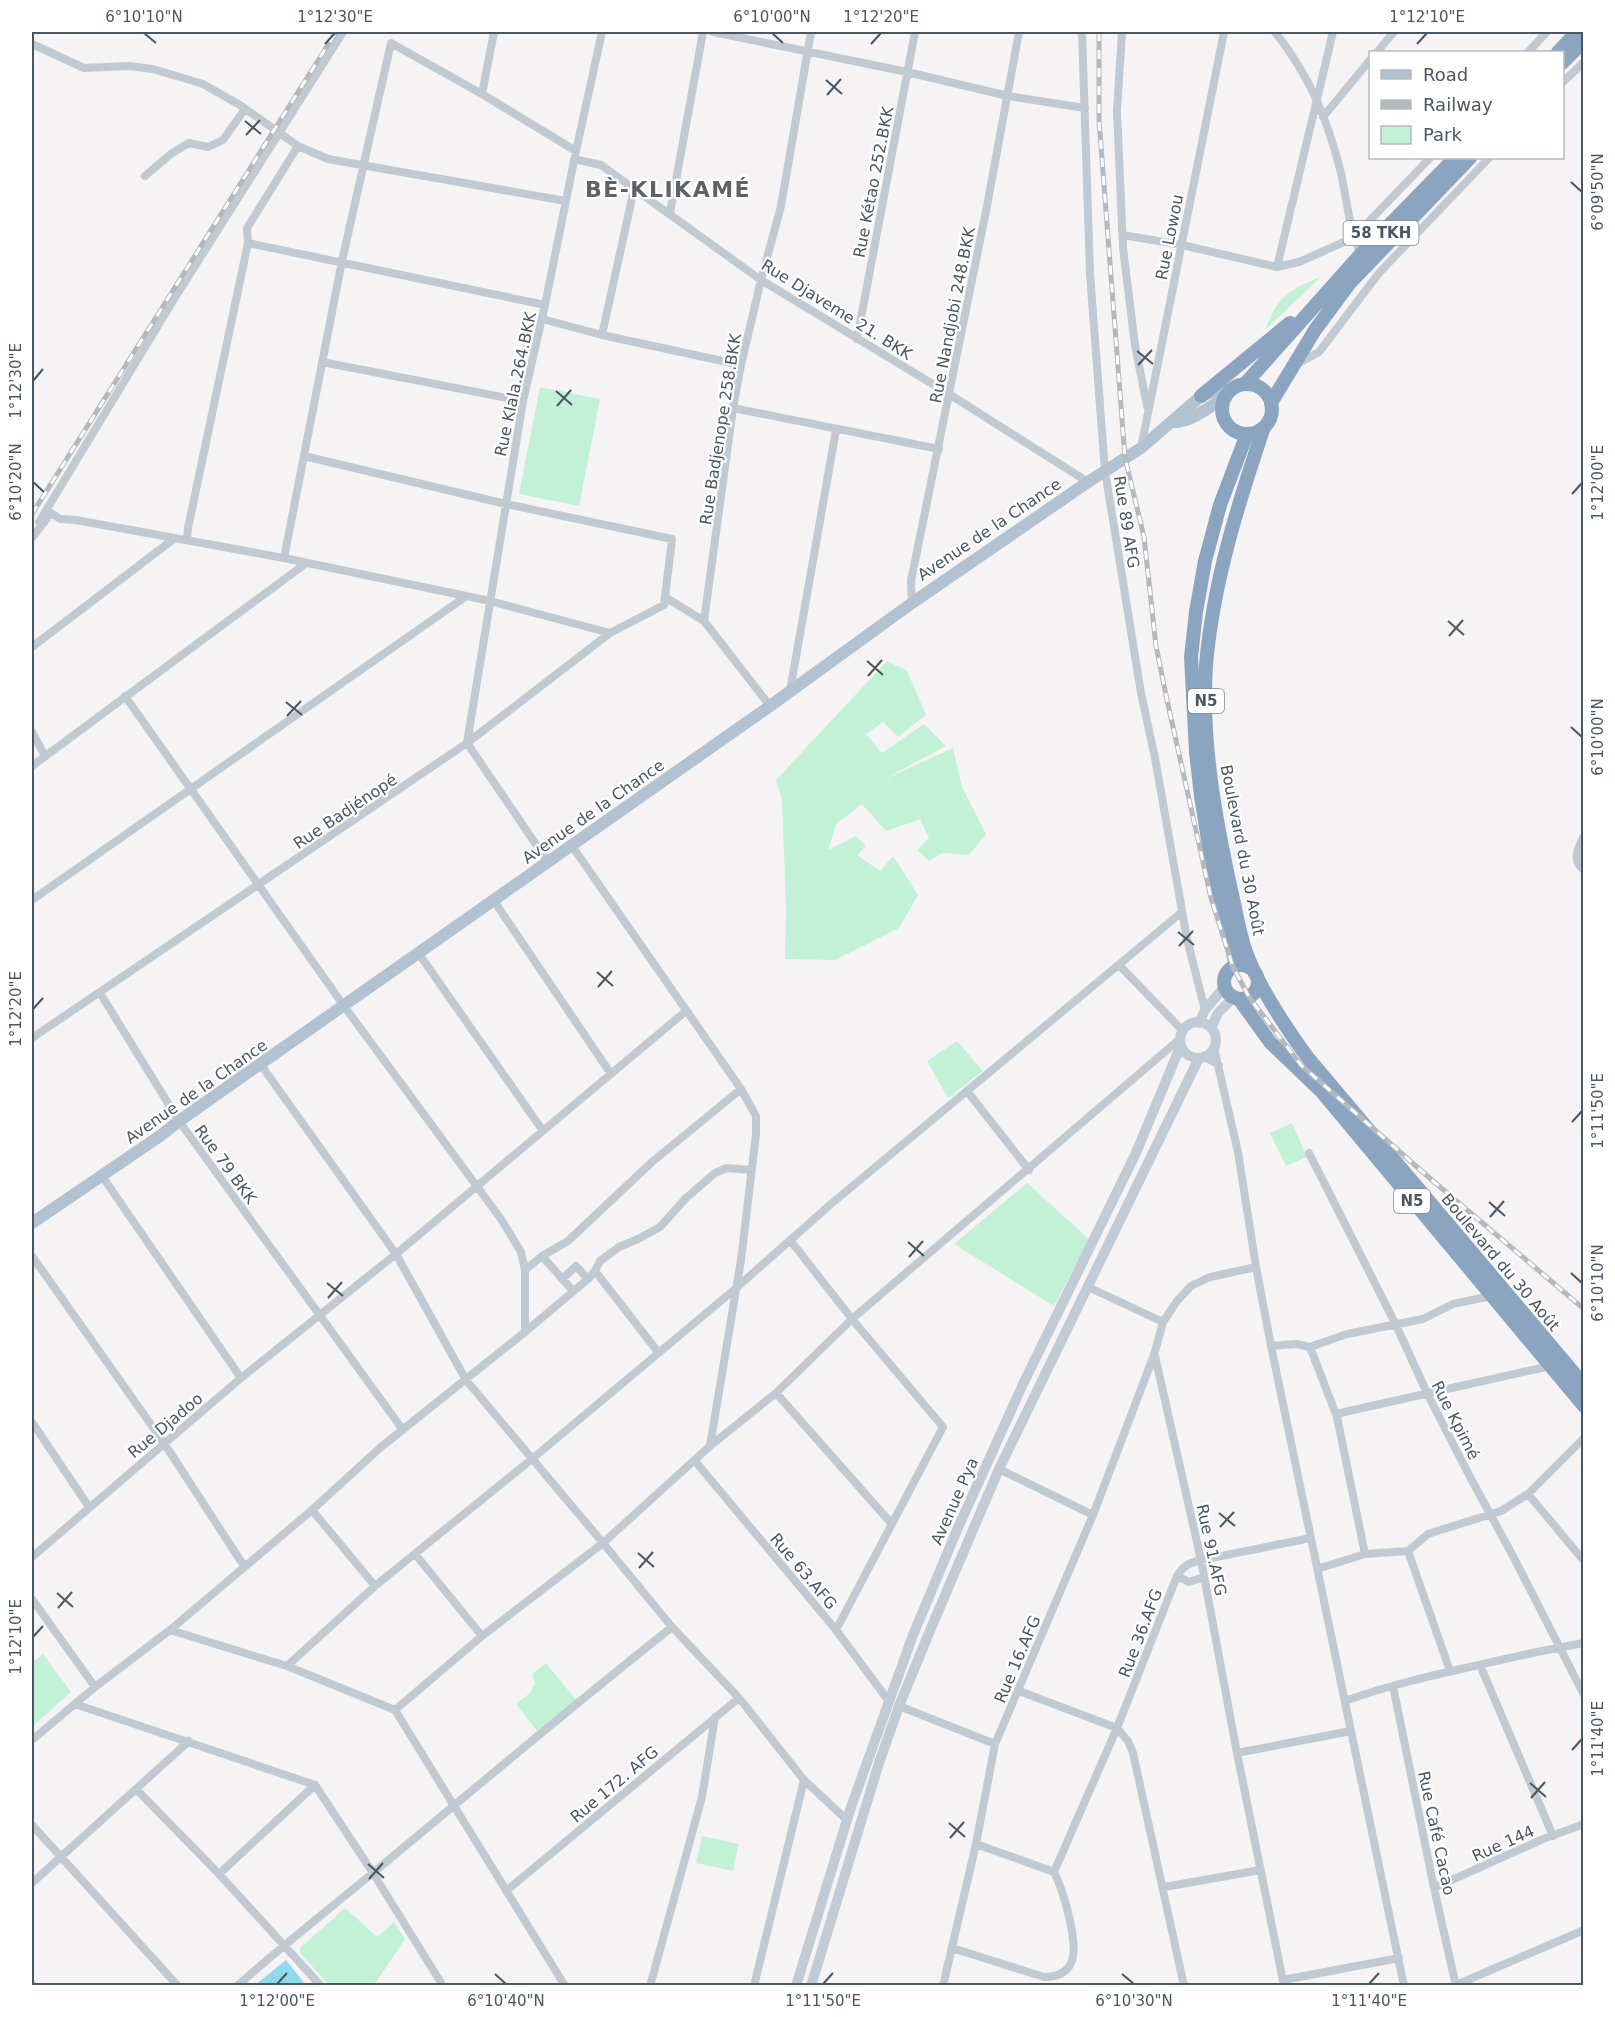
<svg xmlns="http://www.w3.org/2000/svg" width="1615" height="2017" viewBox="0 0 1615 2017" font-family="'DejaVu Sans',sans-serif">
  <rect width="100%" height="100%" fill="#f5f3f3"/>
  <!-- green -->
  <path fill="#c3f1d5" d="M1321,277L1265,330C1278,296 1288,290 1321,277Z
    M540,387L600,399L579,506L519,494Z
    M887,661L907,671L926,715L898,737L883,722L866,734L882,753L924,724L946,746L883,780L953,748L962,787L986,834L969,855L942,853L929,861L917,850L929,838L920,819L886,831L862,804L836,824L828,850L856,836L866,846L857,855L880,871L893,856L918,895L899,928L835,960L785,959L786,907L782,800L776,780Z
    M957,1041L983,1071L948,1098L927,1061Z
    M1292,1123L1307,1157L1286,1166L1270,1133Z
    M1027,1183L1089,1239L1054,1306L954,1244Z
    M43,1654L71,1692L32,1727V1663Z
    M546,1663L577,1701L537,1731L516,1704L530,1693L535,1683L532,1674Z
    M702,1836L739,1844L733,1871L696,1863Z
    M345,1908L377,1937L394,1922L405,1939L374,1985H329L300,1953V1948Z"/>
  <!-- water -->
  <path fill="#90daee" d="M286,1960L306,1985H255Z"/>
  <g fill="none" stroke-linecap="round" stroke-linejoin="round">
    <!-- street -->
    <path stroke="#c1cad2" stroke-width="8" d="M713,32L907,72L1008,96L1085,108
      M1082,32L1090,274L1105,471L1141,693L1155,758L1187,939L1205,1010
      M1122,32L1117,111L1123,248L1135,345L1147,406
      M1275,32C1310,76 1327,118 1341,173C1347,201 1349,229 1361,254
      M32,44L84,68L129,66L153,69L203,84L240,105L298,146L328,159L566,201
      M1377,52L1394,32
      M1528,52L1547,32
      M1562,83L1584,62
      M482,94L494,32
      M1323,117L1370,60
      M574,159L601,165L761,280L949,394L1088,482
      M145,176L172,153L189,143L208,147L223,140L245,109
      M670,213L703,32
      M1123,235L1182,245L1277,267L1299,262L1353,238L1430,158
      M248,243L545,305
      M1277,267L1333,32
      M542,319L602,335L741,365
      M602,335L634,189
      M857,339L915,32
      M322,362L523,401
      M1297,364L1319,352L1379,273L1489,158
      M733,408L939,449
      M1141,448L1224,32
      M39,522L176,296L343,32
      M32,538L51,513L60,519L76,520L284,558L490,601L610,633
      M187,540L188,528L248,243L247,228L298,146
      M284,558L342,261L391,43L482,94L576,151
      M665,597L704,621L770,706
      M912,603L911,581L987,206L1019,32
      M704,621L733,408L741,365L761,280L781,206L811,32
      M32,647L175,538
      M790,691L836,430
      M32,732L45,756
      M32,766L305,564
      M1584,836C1578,847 1571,861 1584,870
      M572,846L741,1089L756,1116V1134L741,1260L710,1446
      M548,862L467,743L523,401L545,305L576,151L602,32
      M32,900L465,597
      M494,901L611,1074
      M419,954L543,1131
      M1119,965L1183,1031
      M100,993L179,1121L403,1430
      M32,1038L467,743L610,633L664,605L672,539L506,504L304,456
      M1214,1048L1238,1152L1256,1267L1271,1346L1404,1986
      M1205,1057L1219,1065
      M261,1065L396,1254L466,1380L603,1543L672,1627L739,1698L804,1780L847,1820
      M967,1091L1029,1170
      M1309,1153L1395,1323L1428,1395L1469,1475L1514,1558L1584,1695
      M102,1176L241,1378
      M790,1240L852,1319L943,1427L836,1630
      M32,1256L164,1443L244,1566
      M542,1256L573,1291
      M525,1270L542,1256L568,1241L652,1162L741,1089
      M595,1271L658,1352
      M562,1279L576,1266L588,1279
      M1088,1287L1163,1322
      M525,1332L588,1279L595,1271L600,1261L619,1247L638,1239L660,1227L686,1198L715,1173L727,1168L751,1170
      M1271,1346L1296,1344L1310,1347L1347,1334L1423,1319L1453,1304L1491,1296
      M1310,1347L1337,1417L1365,1554
      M1155,1356L1201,1560L1237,1753L1284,1986
      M776,1393L891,1523
      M1337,1417L1340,1413L1550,1366
      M32,1422L89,1507
      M695,1461L836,1630L888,1700
      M999,1469L1093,1515
      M1528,1494L1584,1561
      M312,1510L375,1586
      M1408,1551L1450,1671
      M415,1554L482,1636
      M32,1557L241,1378L396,1254L686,1011
      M1317,1569L1365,1554L1408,1551L1428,1534L1501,1511L1528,1494L1584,1438
      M1177,1576L1189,1582L1204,1577
      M32,1599L95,1687
      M170,1630L287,1666L395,1710L565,1986
      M1480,1665L1553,1836
      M287,1666L375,1586L532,1459L735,1289L831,1204L1182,912
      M1393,1686L1434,1888L1456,1986
      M1019,1691L1117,1728L1128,1741L1133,1753L1184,1986
      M1345,1701C1389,1685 1434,1675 1479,1665C1514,1657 1548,1649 1584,1643
      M75,1704L315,1785L373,1873L443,1986
      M899,1706L995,1744
      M395,1710L482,1636L603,1543L710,1446L776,1393L852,1319L1181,1038
      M32,1740L95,1687L170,1630L312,1510L381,1447L525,1332V1270L521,1252L501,1219L344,1006L125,696
      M1237,1753L1351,1731
      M136,1789L219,1874L321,1986
      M32,1825L178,1986
      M1054,1872L1117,1728L1177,1576C1184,1565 1189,1563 1201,1560L1311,1538
      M219,1874L315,1785
      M32,1883L189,1741
      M1164,1887L1261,1870
      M1434,1888L1543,1839L1584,1824
      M506,1891L739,1698
      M952,1948L1044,1977C1055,1977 1066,1974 1071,1963C1080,1945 1063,1890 1054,1872L976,1844
      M1283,1980L1399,1958
      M32,1984L33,1986
      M1456,1985L1584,1930
      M237,1986C282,1946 328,1910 374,1872C473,1790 571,1707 672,1627
      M650,1986L702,1797L715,1717
      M754,1986L804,1780
      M943,1986L976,1844L995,1744L1093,1515L1154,1355L1163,1322L1177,1301L1191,1286L1210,1277L1256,1267"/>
    <!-- secondary -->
    <path stroke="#c1cbd6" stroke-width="10" d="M1180 1040a18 18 0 1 1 36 0a18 18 0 1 1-36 0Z
      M1199,1023L1205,1010L1225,986
      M1211,1028L1218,1013L1234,997
      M796,1986L851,1807L913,1635L957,1530L1023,1384L1135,1155L1181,1045
      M811,1986L879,1763L899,1706L934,1621L999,1469L1199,1058"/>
    <!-- primary -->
    <path stroke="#b3c2d1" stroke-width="12" d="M1172,422C1191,423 1209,407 1225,397
      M32,1223L160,1136L179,1121L770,706L912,603L1088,482L1141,448L1201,396L1217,390H1230"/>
    <!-- highway -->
    <path stroke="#8ba5c1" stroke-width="14" d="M1558,52L1577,32
      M1562,63L1584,41
      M1245,384L1361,254L1455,158
      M1222 409a25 25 0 1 1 50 0a25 25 0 1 1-50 0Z
      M1201,396L1290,323
      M1271,403L1315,330L1349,284L1470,158
      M1264,427C1238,504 1213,583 1206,665C1201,740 1215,817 1231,890C1236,910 1239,933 1246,952C1258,986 1287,1029 1308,1058L1584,1385
      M1236,965L1212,865L1201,796L1196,752L1191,657L1196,612L1205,561L1220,505L1247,434
      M1224 982a17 17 0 1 1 34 0a17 17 0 1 1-34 0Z
      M1239,999L1270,1042L1322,1092L1584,1406"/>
    <defs>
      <path id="rail" d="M1099,32V120L1125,458L1144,537L1156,646L1167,700L1211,898L1233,967L1249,997L1301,1065L1433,1181L1584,1309
        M32,514L336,32"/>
    </defs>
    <!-- rail casing -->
    <use href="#rail" stroke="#b5b8bd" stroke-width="5"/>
    <!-- rail -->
    <use href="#rail" stroke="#fff" stroke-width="3" stroke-dasharray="9" stroke-linecap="butt"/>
  </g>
  <!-- ticks -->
  <path fill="none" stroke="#4a5661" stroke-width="2" d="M144,33L156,43M772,33L783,43M325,44L335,33M871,44L881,33M1417,44L1427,33M826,80L842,94M827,95L841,79M245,121L261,134M246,135L260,120M1571,182L1582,192M1137,351L1153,364M1138,365L1152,350M33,381L43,369M556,391L572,405M557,406L571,390M33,482L44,492M1572,494L1582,483M1448,621L1464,635M1449,636L1463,620M867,661L883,675M868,676L882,660M286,702L302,715M287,716L301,701M1571,727L1582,737M1178,932L1194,945M1179,946L1193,931M597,972L613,986M598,987L612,971M33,1009L43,998M1572,1122L1582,1111M1489,1202L1505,1216M1490,1217L1504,1201M908,1242L924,1256M909,1257L923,1241M1571,1273L1582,1283M327,1283L343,1296M328,1298L342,1282M1219,1513L1235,1526M1220,1527L1234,1512M638,1553L654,1567M639,1568L653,1552M57,1593L73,1607M58,1608L72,1592M33,1637L43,1626M1572,1750L1582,1739M1530,1783L1546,1797M1531,1798L1545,1782M949,1823L965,1837M950,1838L964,1822M368,1864L384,1878M369,1879L383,1863M495,1974L506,1984M1122,1974L1134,1984M277,1984L287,1973M823,1984L833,1973M1369,1984L1379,1973"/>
  <g text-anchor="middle" stroke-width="4.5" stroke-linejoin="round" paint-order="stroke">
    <!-- shield labels -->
    <g fill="#fff" stroke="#808990" stroke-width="1.5">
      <rect x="1343.5" y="221" width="75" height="24" rx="4.5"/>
      <rect x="1188" y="689" width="36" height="24" rx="4.5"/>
      <rect x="1394" y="1189" width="36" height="24" rx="4.5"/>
    </g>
    <g font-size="15" font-weight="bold" fill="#4a5661">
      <text x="1381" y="238">58 TKH</text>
      <text x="1206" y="706">N5</text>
      <text x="1412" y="1206">N5</text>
    </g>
    <!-- street labels -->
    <g font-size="16" fill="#4a5661" stroke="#fff">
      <text transform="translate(873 182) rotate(-79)" y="6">Rue Kétao 252.BKK</text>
      <text transform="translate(1169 237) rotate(-79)" y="6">Rue Lowou</text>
      <text transform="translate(837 309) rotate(32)" y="6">Rue Djaveme 21. BKK</text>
      <text transform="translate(952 315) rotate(-79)" y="6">Rue Nandjobi 248.BKK</text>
      <text transform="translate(515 384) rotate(-78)" y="6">Rue Klala.264.BKK</text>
      <text transform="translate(720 429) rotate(-81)" y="6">Rue Badjenope 258.BKK</text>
      <text transform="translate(1127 522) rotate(81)" y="6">Rue 89 AFG</text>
      <text transform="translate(989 529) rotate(-34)" y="6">Avenue de la Chance</text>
      <text transform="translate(345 811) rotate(-34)" y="6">Rue Badjénopé</text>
      <text transform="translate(593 811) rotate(-35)" y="6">Avenue de la Chance</text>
      <text transform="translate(1243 850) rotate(79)" y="6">Boulevard du 30 Août</text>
      <text transform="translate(196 1091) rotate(-35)" y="6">Avenue de la Chance</text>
      <text transform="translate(226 1164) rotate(54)" y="6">Rue 79 BKK</text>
      <text transform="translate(1501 1262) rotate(50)" y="6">Boulevard du 30 Août</text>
      <text transform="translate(1456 1420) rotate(63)" y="6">Rue Kpimé</text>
      <text transform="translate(165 1425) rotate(-40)" y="6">Rue Djadoo</text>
      <text transform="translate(954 1501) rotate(-66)" y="6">Avenue Pya</text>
      <text transform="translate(1212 1550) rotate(78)" y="6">Rue 91.AFG</text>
      <text transform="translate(804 1571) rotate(50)" y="6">Rue 63.AFG</text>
      <text transform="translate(1140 1633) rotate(-69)" y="6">Rue 36.AFG</text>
      <text transform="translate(1017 1659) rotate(-67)" y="6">Rue 16.AFG</text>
      <text transform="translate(614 1784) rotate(-40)" y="6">Rue 172. AFG</text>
      <text transform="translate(1437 1833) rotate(78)" y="6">Rue Café Cacao</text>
      <text transform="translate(1503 1843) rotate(-24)" y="6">Rue 144</text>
    </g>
    <!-- district labels -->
    <g font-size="22" font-weight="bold" letter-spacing="1.5" fill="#5f6368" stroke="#fff">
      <text x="668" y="197">BÈ-KLIKAMÉ</text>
    </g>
  </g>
  <!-- border -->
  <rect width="1615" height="2017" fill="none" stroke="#ffffff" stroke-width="66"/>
  <!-- legend -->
  <rect x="1369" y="51" width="195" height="108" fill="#ffffff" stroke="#b7bbc0" stroke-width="1.5"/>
  <rect x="1381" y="70" width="30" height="9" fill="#b3c2d1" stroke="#b7bbc0" stroke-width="1.5"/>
  <text x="1423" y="81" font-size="18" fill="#4a5661">Road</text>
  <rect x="1381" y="100" width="30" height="9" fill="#b5b8bd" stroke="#b7bbc0" stroke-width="1.5"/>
  <text x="1423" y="111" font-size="18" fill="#4a5661">Railway</text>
  <rect x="1381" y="126" width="30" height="18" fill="#c3f1d5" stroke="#b7bbc0" stroke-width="1.5"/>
  <text x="1423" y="141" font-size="18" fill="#4a5661">Park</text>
  <rect x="33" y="33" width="1549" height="1951" fill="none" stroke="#4a5661" stroke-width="2"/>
  <g font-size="15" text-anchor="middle" fill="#4a5661">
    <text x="144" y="22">6°10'10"N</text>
    <text x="335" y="22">1°12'30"E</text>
    <text x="772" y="22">6°10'00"N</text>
    <text x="881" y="22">1°12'20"E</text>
    <text x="1427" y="22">1°12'10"E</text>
    <text transform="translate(1598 192) rotate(-90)" y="5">6°09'50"N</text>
    <text transform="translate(16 381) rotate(-90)" y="5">1°12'30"E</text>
    <text transform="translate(16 482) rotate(-90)" y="5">6°10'20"N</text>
    <text transform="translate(1598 483) rotate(-90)" y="5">1°12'00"E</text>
    <text transform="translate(1598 737) rotate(-90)" y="5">6°10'00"N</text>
    <text transform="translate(16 1009) rotate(-90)" y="5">1°12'20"E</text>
    <text transform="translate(1598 1111) rotate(-90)" y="5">1°11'50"E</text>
    <text transform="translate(1598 1283) rotate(-90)" y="5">6°10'10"N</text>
    <text transform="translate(16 1637) rotate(-90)" y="5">1°12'10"E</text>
    <text transform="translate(1598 1739) rotate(-90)" y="5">1°11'40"E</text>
    <text x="277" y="2006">1°12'00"E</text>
    <text x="506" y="2006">6°10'40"N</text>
    <text x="823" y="2006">1°11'50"E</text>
    <text x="1134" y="2006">6°10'30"N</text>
    <text x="1369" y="2006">1°11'40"E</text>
  </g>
</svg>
